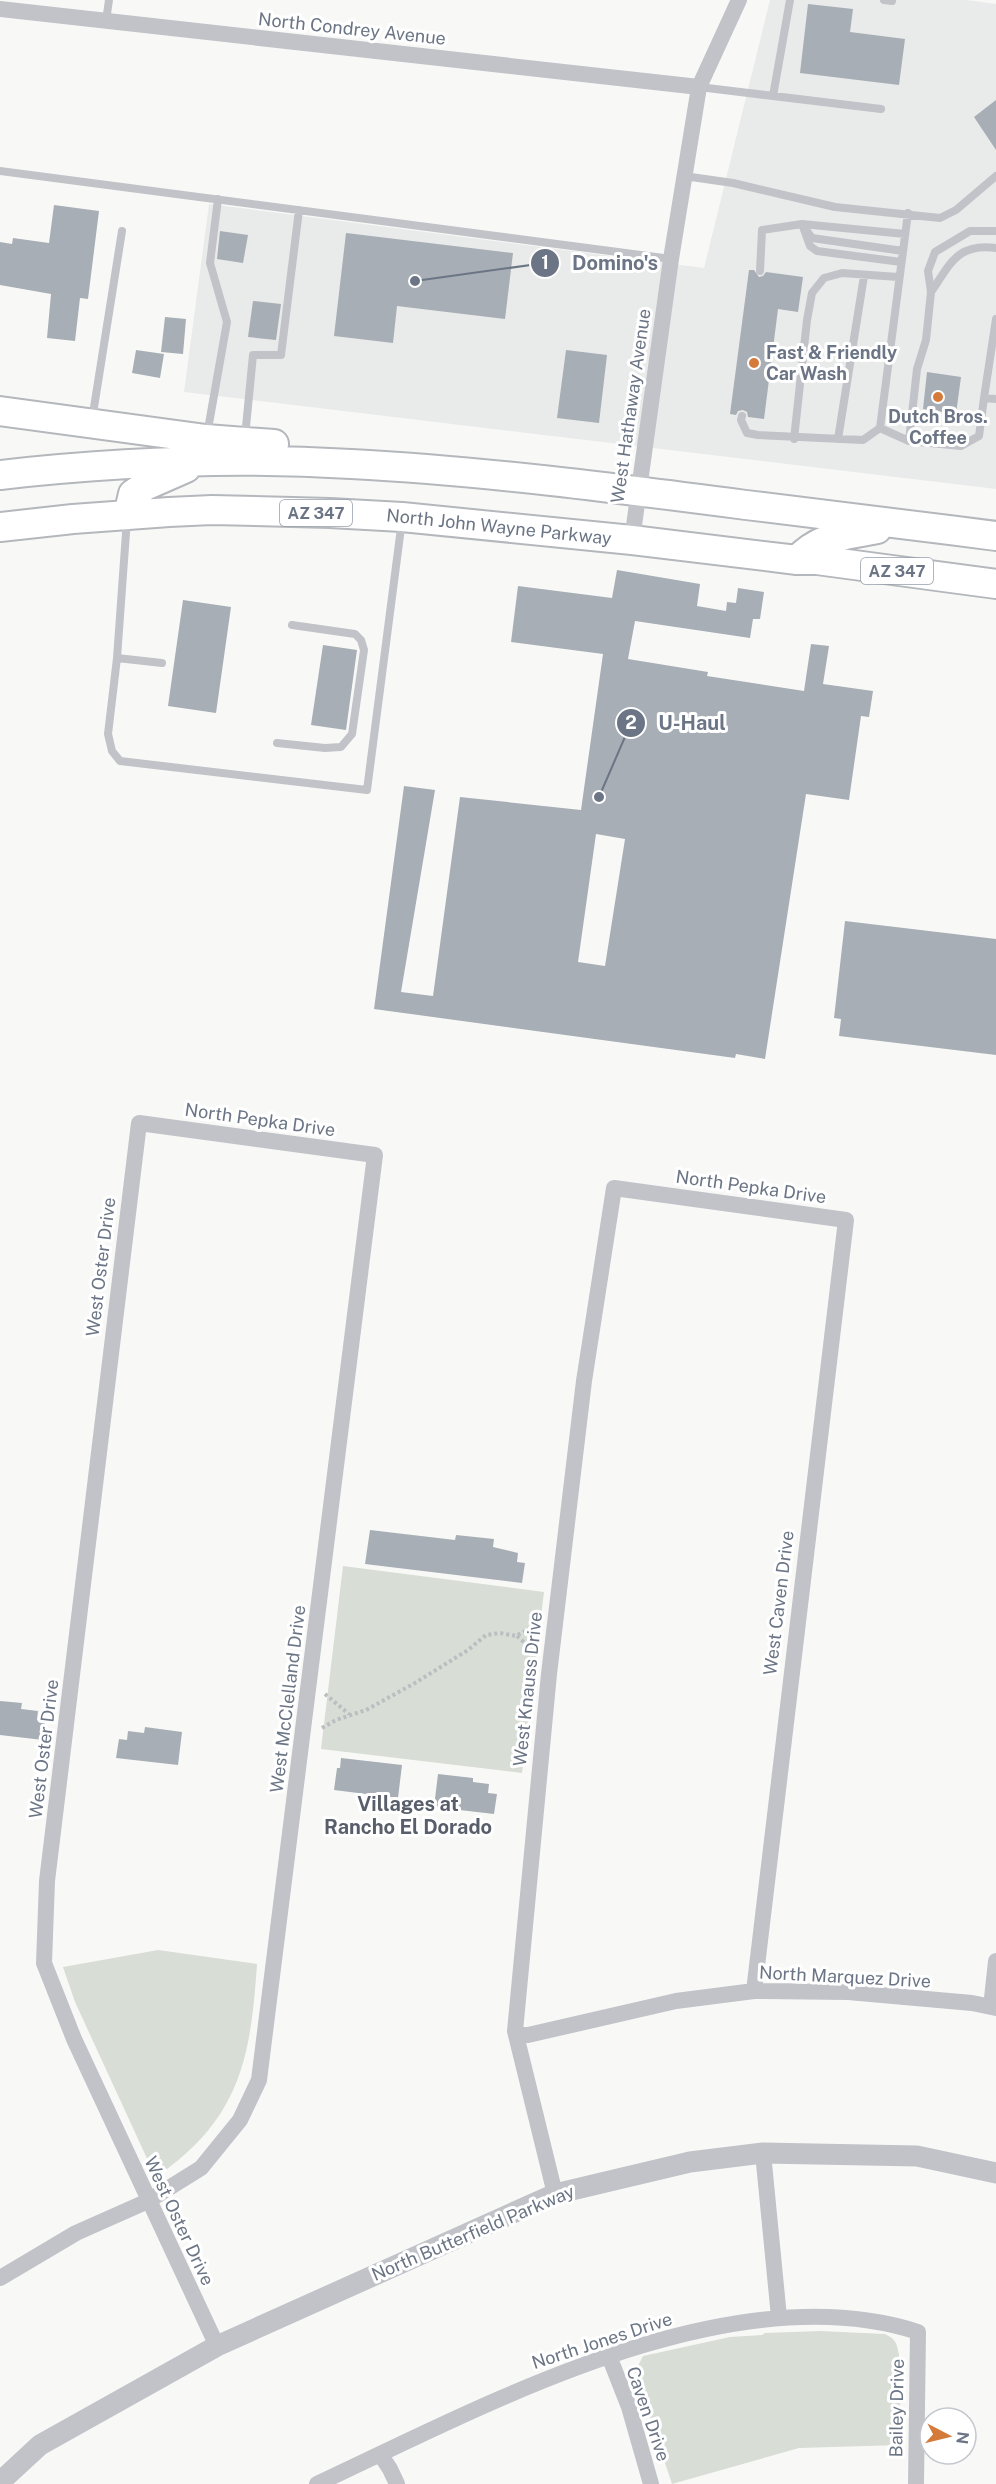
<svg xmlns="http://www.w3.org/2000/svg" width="996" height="2484" viewBox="0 0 996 2484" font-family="'Public Sans',sans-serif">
  <rect width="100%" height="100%" fill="#f8f9f7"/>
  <!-- built -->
  <path fill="#e9eaea" d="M770,0H967L996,4V489L184,392L209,204L704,268Z"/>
  <!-- green -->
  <path fill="#d8ddd6" d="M343,1566L544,1592L522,1773L321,1749Z
    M158,1950L257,1964C251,2052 242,2113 167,2169L150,2165L75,2002L63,1967Z
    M820,2331L885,2334C896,2339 897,2344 899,2355L901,2445L799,2448L672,2484L635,2372L643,2356L730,2337L762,2335L765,2333Z"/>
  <!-- building -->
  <path fill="#a8aeb5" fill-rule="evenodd" d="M808,4L853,9L850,32L905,39L899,85L800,73Z
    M996,100V150L974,117Z
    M54,205L99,211L88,299L80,298L75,341L47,338L51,294L0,285V242L12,244L13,238L49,243Z
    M220,231L248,235L243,263L217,259Z
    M346,233L513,253L505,319L397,306L393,343L334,336Z
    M749,270H754L759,277L763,276L766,272L803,277L798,312L778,309L764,419L748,417L747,412L743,410L738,411L736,415L730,414Z
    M253,301L281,304L276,340L248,337Z
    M165,317L186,319L183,354L161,352Z
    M136,350L164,354L160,378L132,373Z
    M566,350L607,355L599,423L557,418Z
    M927,372L961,377L956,414L923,409Z
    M617,570L700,584L697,606L726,611L727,602L736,603L738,588L764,592L760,619H753L750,638L635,621L628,659L708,672L707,676L804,691L811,644L829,646L823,684L873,691L869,717L861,716L849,800L806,794L765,1059L736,1054L735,1058L374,1009L404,786L435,790L401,992L433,996L460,797L581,810L603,654L511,642L518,586L612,598ZM596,834L625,839L605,966L578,962Z
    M183,600L231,607L216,713L168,706Z
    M323,645L357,650L346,730L311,725Z
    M845,921L996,939V1055L839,1036L841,1019L834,1018Z
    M370,1530L455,1540L456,1535L494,1539L493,1547L518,1553L517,1562L525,1563L522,1583L365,1564Z
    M0,1701L22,1703L21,1709L38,1711L37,1720L45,1721L43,1740L0,1735Z
    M145,1727L182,1732L178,1765L116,1758L119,1739L127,1740L128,1731L144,1733Z
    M341,1758L402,1765L398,1798L334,1790L337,1768H340Z
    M438,1774L473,1778V1782L489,1784L488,1793L497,1794L494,1814L434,1807Z"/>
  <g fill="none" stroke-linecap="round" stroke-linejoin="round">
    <defs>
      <path id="trunk" d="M0,411L206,439L274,444
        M0,475C116,462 235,457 351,464C484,471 615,488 746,505C830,516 913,525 996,536
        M128,515L133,494L145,486L186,468
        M0,527L73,519L169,512L212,510L330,513L402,517L632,540L797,560H817L996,584
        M797,560C821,535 844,536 877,529"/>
    </defs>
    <!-- trunk casing -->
    <use href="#trunk" stroke="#b4b7bb" stroke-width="32"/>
    <!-- path -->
    <path stroke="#bbbdc0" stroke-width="4" stroke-dasharray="3 3" stroke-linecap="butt" d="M517,1636L534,1651
      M325,1694L349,1714
      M322,1728L336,1720L366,1710L415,1683L468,1650L486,1635L500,1633L516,1636L538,1624"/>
    <!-- service -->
    <path stroke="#c1c3c8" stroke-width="8" d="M884,0L892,1
      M106,21L109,0
      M699,87L881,109
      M773,96L790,0
      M0,171L671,259
      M684,176L733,183L835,207L940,218L956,210L996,176
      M802,224L810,246L817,251L901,262
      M807,231L812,238L903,251
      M760,271L762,230L802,224L905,234
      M931,292C950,265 956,243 996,248
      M984,398L996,319
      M742,416L741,420L747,433L758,435L863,440L880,428L909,441L961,446L979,436L984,398L996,399
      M92,420L122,231
      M880,428L908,213
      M207,435L227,322L210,263L218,199
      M245,437L253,355H281L299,210
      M794,439L807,320L812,293L824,278L842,273L898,277
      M838,439L864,276
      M909,441L917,369L926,340L931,292L928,271L935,252L970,231H996
      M127,519L117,658L108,734L112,751L120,761L367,790L402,520
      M117,658L162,663
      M277,743L325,748L341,747L352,734L364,650L361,640L355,634L292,625"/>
    <!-- minor -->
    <path stroke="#c1c3c8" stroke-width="16" d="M0,9L699,87
      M632,540L671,259L699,87L739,0
      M991,2007L996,1961
      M516,2035H528L676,2001L754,1991L848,1992L972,2003L996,2008
      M763,2153L779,2317
      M555,2194L515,2031L549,1674L584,1381L614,1188L846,1220L754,1991
      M0,2278L76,2233L148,2201L201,2168L240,2120L259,2080L375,1155L139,1123L47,1881L44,1963L74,2039L217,2346
      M609,2356L629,2407L651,2484
      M380,2454L390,2469L397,2484
      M317,2484C484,2406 730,2271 918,2332L916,2484"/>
    <!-- tertiary -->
    <path stroke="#c1c3c8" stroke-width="21" d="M0,2482L40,2445L217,2346L555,2194L690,2162L763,2153L917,2156L996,2173"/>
    <!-- trunk -->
    <use href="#trunk" stroke="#fff" stroke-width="28"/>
  </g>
  <!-- markers -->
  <g fill="#d47b3c" stroke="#fff" stroke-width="2">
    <circle cx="754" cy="363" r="6"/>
    <circle cx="938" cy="397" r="6"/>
  </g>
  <g text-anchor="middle" stroke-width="6" stroke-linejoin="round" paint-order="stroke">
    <!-- shield labels -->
    <g fill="#fff" stroke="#979eaa" stroke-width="1.5">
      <rect x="280" y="500" width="72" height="26" rx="4.5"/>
      <rect x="861" y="558" width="72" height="26" rx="4.5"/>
    </g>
    <g font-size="16" font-weight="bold" fill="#6b7585">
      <text x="316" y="519">AZ 347</text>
      <text x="897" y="577">AZ 347</text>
    </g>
    <!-- street labels -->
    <g font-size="18" fill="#6b7585" stroke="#fff">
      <text transform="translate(352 29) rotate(6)" y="6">North Condrey Avenue</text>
      <text transform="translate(631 406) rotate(-82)" y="6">West Hathaway Avenue</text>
      <text transform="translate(499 527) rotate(6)" y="6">North John Wayne Parkway</text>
      <text transform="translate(260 1120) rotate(8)" y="6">North Pepka Drive</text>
      <text transform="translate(751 1187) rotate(8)" y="6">North Pepka Drive</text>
      <text transform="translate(101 1267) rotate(-83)" y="6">West Oster Drive</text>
      <text transform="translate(779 1603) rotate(-83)" y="6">West Caven Drive</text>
      <text transform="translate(528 1689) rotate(-84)" y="6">West Knauss Drive</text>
      <text transform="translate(288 1699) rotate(-83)" y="6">West McClelland Drive</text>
      <text transform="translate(44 1749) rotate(-83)" y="6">West Oster Drive</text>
      <text transform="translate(845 1977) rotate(3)" y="6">North Marquez Drive</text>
      <text transform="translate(179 2221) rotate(65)" y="6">West Oster Drive</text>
      <text transform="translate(473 2233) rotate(-23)" y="6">North Butterfield Parkway</text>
      <text transform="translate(602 2341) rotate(-18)" y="6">North Jones Drive</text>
      <text transform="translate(897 2408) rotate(-89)" y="6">Bailey Drive</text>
      <text transform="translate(648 2414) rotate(71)" y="6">Caven Drive</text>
    </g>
    <!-- poi labels -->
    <g font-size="18" font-weight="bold" fill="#6b7585" stroke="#fff" text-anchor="start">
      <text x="766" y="359">Fast &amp; Friendly<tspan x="766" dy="21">Car Wash</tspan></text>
      <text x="938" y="423" text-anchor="middle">Dutch Bros.<tspan x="938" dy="21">Coffee</tspan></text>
    </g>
    <!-- neighbourhood labels -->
    <g font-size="20" font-weight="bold" fill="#585f6b" stroke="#fff">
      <text x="408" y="1811">Villages at<tspan x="408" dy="23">Rancho El Dorado</tspan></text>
    </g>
  </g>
  <!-- callouts -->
  <path fill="none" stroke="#6b7585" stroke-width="2" d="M415 281L545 263M599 797L631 723"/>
  <g fill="#6b7585" stroke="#fff" stroke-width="2">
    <circle cx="415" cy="281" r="6"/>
    <circle cx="599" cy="797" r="6"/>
    <circle cx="545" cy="263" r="15"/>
    <circle cx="631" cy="723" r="15"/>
  </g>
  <g font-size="18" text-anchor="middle" font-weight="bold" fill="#fff">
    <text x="545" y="269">1</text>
    <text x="631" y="729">2</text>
  </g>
  <g font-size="20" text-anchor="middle" font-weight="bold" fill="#6b7585" stroke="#fff" stroke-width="6" stroke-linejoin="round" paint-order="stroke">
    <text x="615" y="270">Domino's</text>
    <text x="692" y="730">U-Haul</text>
  </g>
  <!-- north arrow -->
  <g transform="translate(948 2436) rotate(97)"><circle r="28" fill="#ffffff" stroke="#c4c8ce" stroke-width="1.5"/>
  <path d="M0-4.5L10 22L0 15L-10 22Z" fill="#d47b3c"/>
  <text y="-9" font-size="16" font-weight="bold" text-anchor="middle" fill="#6b7585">N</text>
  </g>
</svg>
